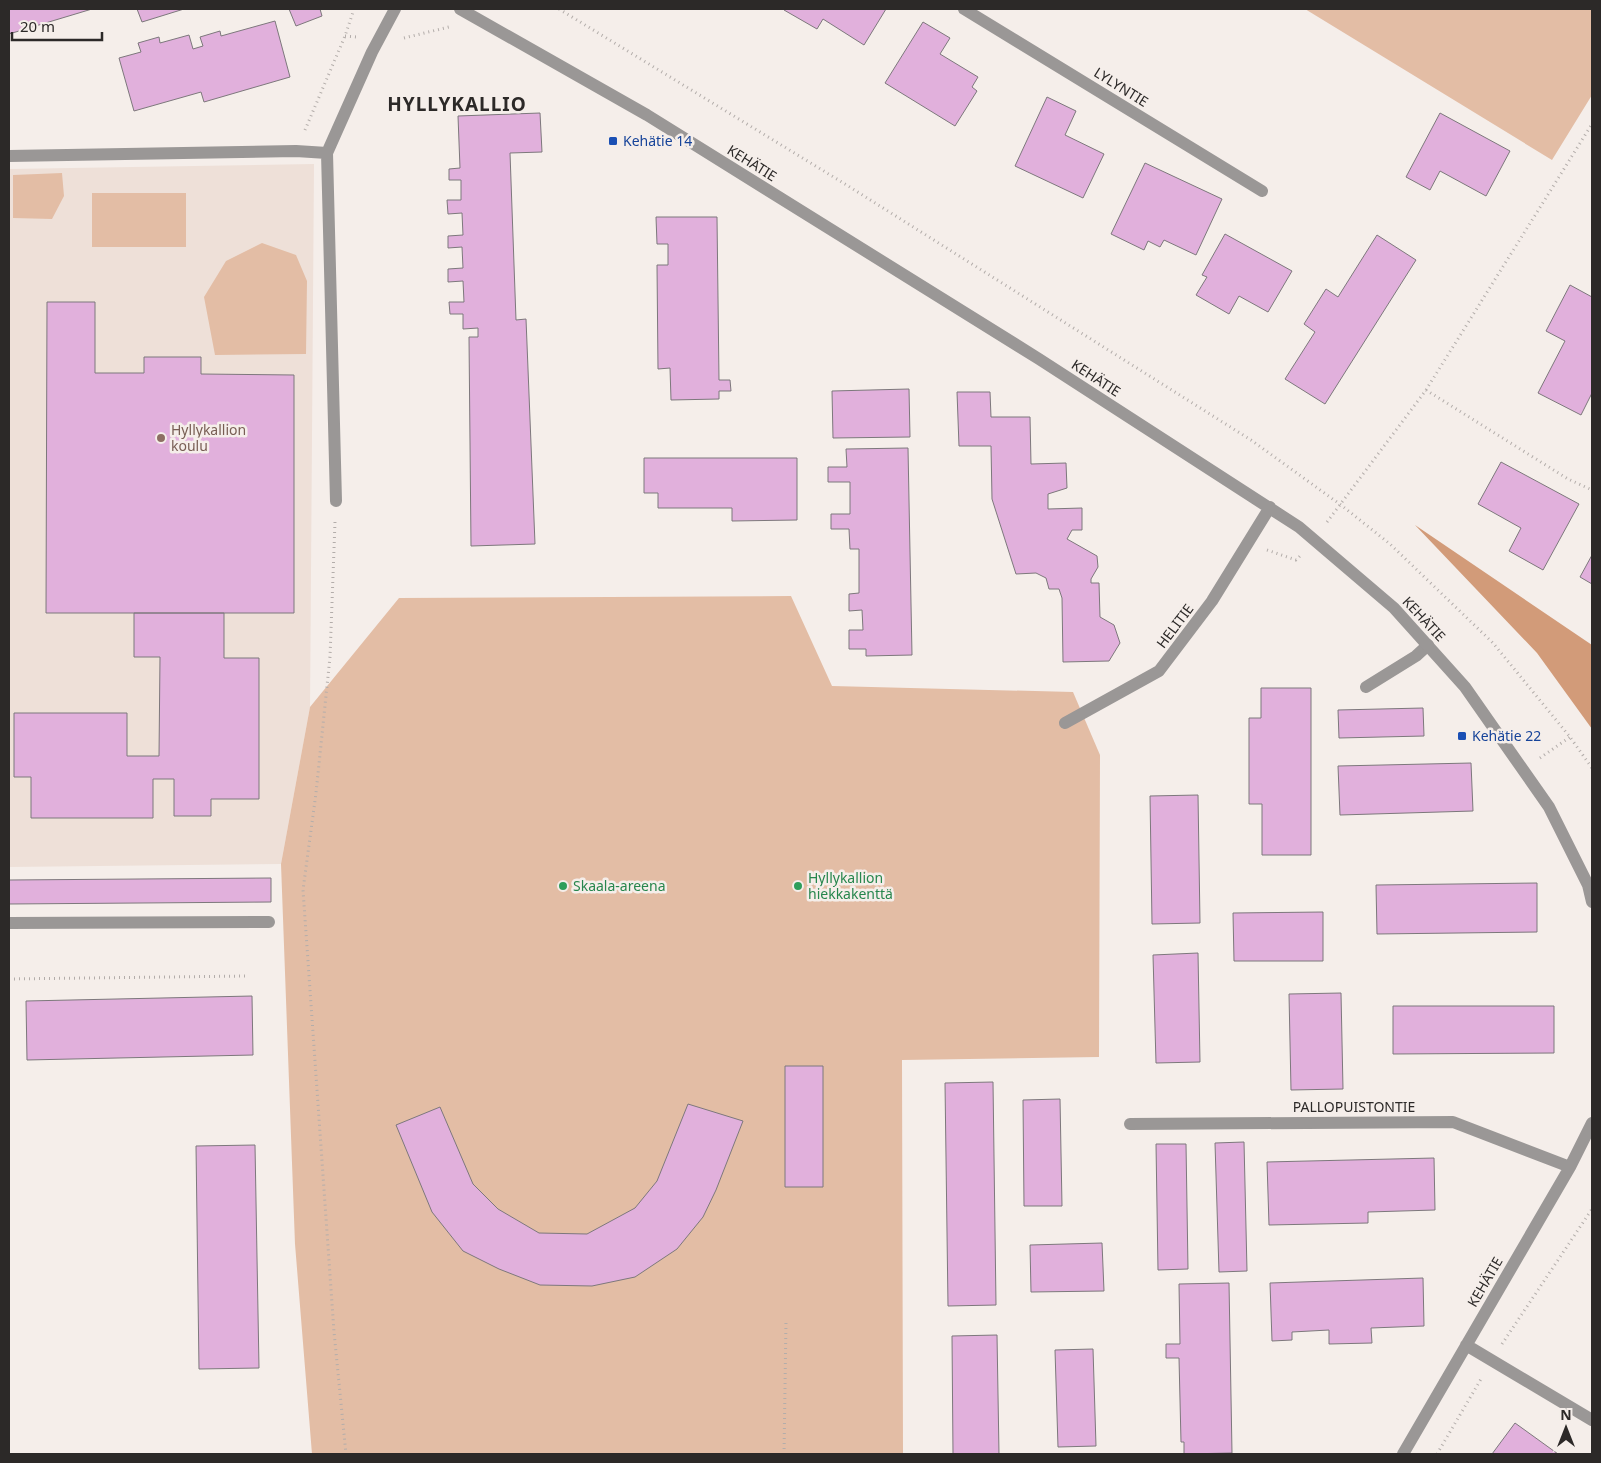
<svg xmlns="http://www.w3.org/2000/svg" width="1601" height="1463" viewBox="0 0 1601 1463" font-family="'Noto Sans',sans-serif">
  <rect width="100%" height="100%" fill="#f5eeea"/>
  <!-- built -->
  <path fill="#eee0d8" d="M314,164L310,707L281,864L9,867V169Z"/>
  <!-- green -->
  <path fill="#e3bda5" d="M1305,9H1592V95L1552,160Z
    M62,173L64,196L52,219L13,218V175Z
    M92,193H186V247H92Z
    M262,243L296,255L307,281L306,354L215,355L204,297L226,261Z
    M791,596L832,686L1073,692L1100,755L1099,1057L902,1060L903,1454H312L295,1244L281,864L310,707L399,598Z"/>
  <!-- forest -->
  <path fill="#d29b79" d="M1415,525L1592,645V729L1537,653Z"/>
  <!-- building -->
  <path fill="#e1b0dc" stroke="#7d787c" d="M9,9H92L9,34Z
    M137,9H184L142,22Z
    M289,9H320L322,16L296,26Z
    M785,9H886L864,45L823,19L817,29L784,10Z
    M275,21L290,77L204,102L201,92L134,111L119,58L141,52L138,43L159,37L160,43L189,35L193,49L203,46L200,37L220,31L221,36Z
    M923,22L950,38L940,54L978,77L972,87L977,91L955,126L885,83Z
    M1047,97L1076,111L1065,135L1104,154L1083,198L1015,166Z
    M540,113L542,152L510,153L516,320L526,319L535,544L471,546L469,337H478V328L463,329V314H450L449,302H464L463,281L448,282V269L463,268L462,247L448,248V236L463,235L462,213L448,214L447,200H461V180H449V169L460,168L458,116Z
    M1440,113L1510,151L1486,196L1440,171L1430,190L1406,177Z
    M1145,163L1222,199L1196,255L1164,240L1160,247L1148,241L1144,250L1111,234Z
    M656,217H717L719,380H730L731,391H719V399L671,400L670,368L658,369L657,265H668V244H657Z
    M1225,234L1292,271L1268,312L1239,296L1229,314L1196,295L1207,277L1202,275Z
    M1377,235L1416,260L1325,404L1285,379L1315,332L1304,324L1326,289L1338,297Z
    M1570,285L1592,297V393L1581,415L1538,393L1565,341L1546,331Z
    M47,302H95V373H144V357H201V374L294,375V613H46Z
    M909,389L910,437L833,438L832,391Z
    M957,392H990L991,417H1030L1031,464L1066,463L1067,488L1048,494V509L1082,508V530H1072L1067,539L1097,556L1098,567L1091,579V583H1099L1100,617L1114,625L1120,643L1109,661L1063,662L1062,598L1059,589H1049L1046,578L1036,573L1016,574L992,499L991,446H959Z
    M908,448L912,655L866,656V649H849V630H863L862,610L849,611V594L859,593V549H850L849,529H831V514H850V482H828V467H847L846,449Z
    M644,458H797V520L732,521V508H658V493H644Z
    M1501,462L1579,504L1543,570L1509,551L1521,528L1478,504Z
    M1592,555V584L1580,577Z
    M134,613H224V658H259V799H211V816H174V779H153V818H31V777H14V713H127V756H159L160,657H134Z
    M1261,688H1311V855H1262V804H1249V718H1261Z
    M1423,708L1424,736L1339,738L1338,710Z
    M1471,763L1473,811L1340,815L1338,766Z
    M1198,795L1200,923L1152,924L1150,796Z
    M271,878V902L9,904V880Z
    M1537,883V932L1377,934L1376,885Z
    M1323,912V961H1234L1233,913Z
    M1198,953L1200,1062L1156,1063L1153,955Z
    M1341,993L1343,1089L1291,1090L1289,994Z
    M252,996L253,1055L27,1060L26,1001Z
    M1393,1006H1554V1053L1393,1054Z
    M785,1066H823V1187H785Z
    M993,1082L996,1305L948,1306L945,1083Z
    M1060,1099L1062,1206H1024L1023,1100Z
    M688,1104L743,1121L716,1190L703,1217L677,1249L635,1277L592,1286L540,1285L499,1269L463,1251L432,1212L396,1125L440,1107L473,1184L498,1209L539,1233L587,1234L635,1208L657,1181Z
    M1244,1142L1247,1271L1219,1272L1215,1143Z
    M1156,1144H1186L1188,1269L1158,1270Z
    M255,1145L259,1368L199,1369L196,1146Z
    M1434,1158L1435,1210L1368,1212V1223L1269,1225L1267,1162Z
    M1102,1243L1104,1291L1031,1292L1030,1245Z
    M1423,1278L1424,1326L1371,1328L1372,1343L1329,1344V1330L1292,1332V1340L1272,1341L1270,1283Z
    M1229,1283L1232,1453L1184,1454V1442H1181L1179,1358H1166V1344H1180L1179,1284Z
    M997,1335L999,1454H953L952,1336Z
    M1093,1349L1096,1446L1058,1447L1055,1350Z
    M1515,1423L1558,1454H1492Z"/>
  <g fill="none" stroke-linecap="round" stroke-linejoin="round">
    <!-- path -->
    <path stroke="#b3adaa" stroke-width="3" stroke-dasharray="1 4" stroke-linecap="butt" d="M559,9L845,184L1251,440L1341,505L1390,544L1493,643L1570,737L1592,768
      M345,36L357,37
      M404,38L449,27
      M305,130L345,36L354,9
      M1426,390L1568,479L1592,490
      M335,522L330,657L316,793L303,890L334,1332L346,1454
      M1327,522L1426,390L1592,124
      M1267,550L1296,560L1300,556
      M1540,758L1570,737
      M9,979L247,976
      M1502,1344L1592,1209
      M784,1454L786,1320
      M1437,1454L1481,1379"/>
    <!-- lane -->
    <path stroke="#9a9796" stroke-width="12" d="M9,156L296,151L327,153
      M336,501L327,153L372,52L395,9
      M1366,687L1416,656L1428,645
      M9,923L269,922"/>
    <!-- street -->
    <path stroke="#9a9796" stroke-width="12" d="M460,9L647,115L1039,359L1299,527L1394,608L1465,687L1549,807L1588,885L1592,902
      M964,9L1262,191
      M1065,723L1159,671L1212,601L1270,507
      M1130,1124L1453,1122L1570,1167
      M1466,1345L1592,1420
      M1403,1454L1570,1167L1592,1123"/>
  </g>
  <!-- markers -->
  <g fill="#1a4fb4" stroke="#f5eeea" stroke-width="2">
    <rect x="608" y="136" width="10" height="10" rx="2.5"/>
    <rect x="1457" y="731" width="10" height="10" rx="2.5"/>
  </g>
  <circle fill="#8d6e63" stroke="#f5eeea" stroke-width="2" cx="161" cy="438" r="5"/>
  <g fill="#2e9e5b" stroke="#f5eeea" stroke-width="2">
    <circle cx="563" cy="886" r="5"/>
    <circle cx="798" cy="886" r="5"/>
  </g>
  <g text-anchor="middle" stroke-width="5" stroke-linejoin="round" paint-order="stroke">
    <!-- street labels -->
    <g font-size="14" fill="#2c2928" stroke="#f5eeea">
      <text transform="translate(1121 87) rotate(32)" y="5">LYLYNTIE</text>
      <text transform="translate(752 163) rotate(32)" y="5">KEHÄTIE</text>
      <text transform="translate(1096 378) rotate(33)" y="5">KEHÄTIE</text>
      <text transform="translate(1424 619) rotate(47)" y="5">KEHÄTIE</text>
      <text transform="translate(1175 626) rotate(-53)" y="5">HELITIE</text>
      <text x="1354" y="1112">PALLOPUISTONTIE</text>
      <text transform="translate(1485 1282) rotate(-60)" y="5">KEHÄTIE</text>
    </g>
    <!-- transit labels -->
    <g font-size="14" fill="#164399" stroke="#f5eeea" text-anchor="start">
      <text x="623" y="146">Kehätie 14</text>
      <text x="1472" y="741">Kehätie 22</text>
    </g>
    <!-- education labels -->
    <g font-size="14" fill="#785e54" stroke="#f5eeea" text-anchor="start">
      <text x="171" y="435">Hyllykallion<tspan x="171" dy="16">koulu</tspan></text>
    </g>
    <!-- leisure labels -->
    <g font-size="14" fill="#27864d" stroke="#f5eeea" text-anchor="start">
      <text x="808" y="883">Hyllykallion<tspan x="808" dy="16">hiekkakenttä</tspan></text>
      <text x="573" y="891">Skaala-areena</text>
    </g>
    <!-- district labels -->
    <g font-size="19" font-weight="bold" letter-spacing="1" fill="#2c2928" stroke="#f5eeea">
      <text x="457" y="111">HYLLYKALLIO</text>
    </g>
  </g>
  <!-- border -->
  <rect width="1601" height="1463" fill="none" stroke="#2c2928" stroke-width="20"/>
  <!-- north arrow -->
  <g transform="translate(1566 1428)" stroke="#f5eeea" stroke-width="4" paint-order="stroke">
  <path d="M0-4L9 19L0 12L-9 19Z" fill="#2c2928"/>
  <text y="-8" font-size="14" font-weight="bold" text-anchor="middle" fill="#2c2928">N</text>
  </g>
  <!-- scale -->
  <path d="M12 32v8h90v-8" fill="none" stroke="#2c2928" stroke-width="2.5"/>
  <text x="20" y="32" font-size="15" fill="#2c2928" stroke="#f5eeea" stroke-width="4" paint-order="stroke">20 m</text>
</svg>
